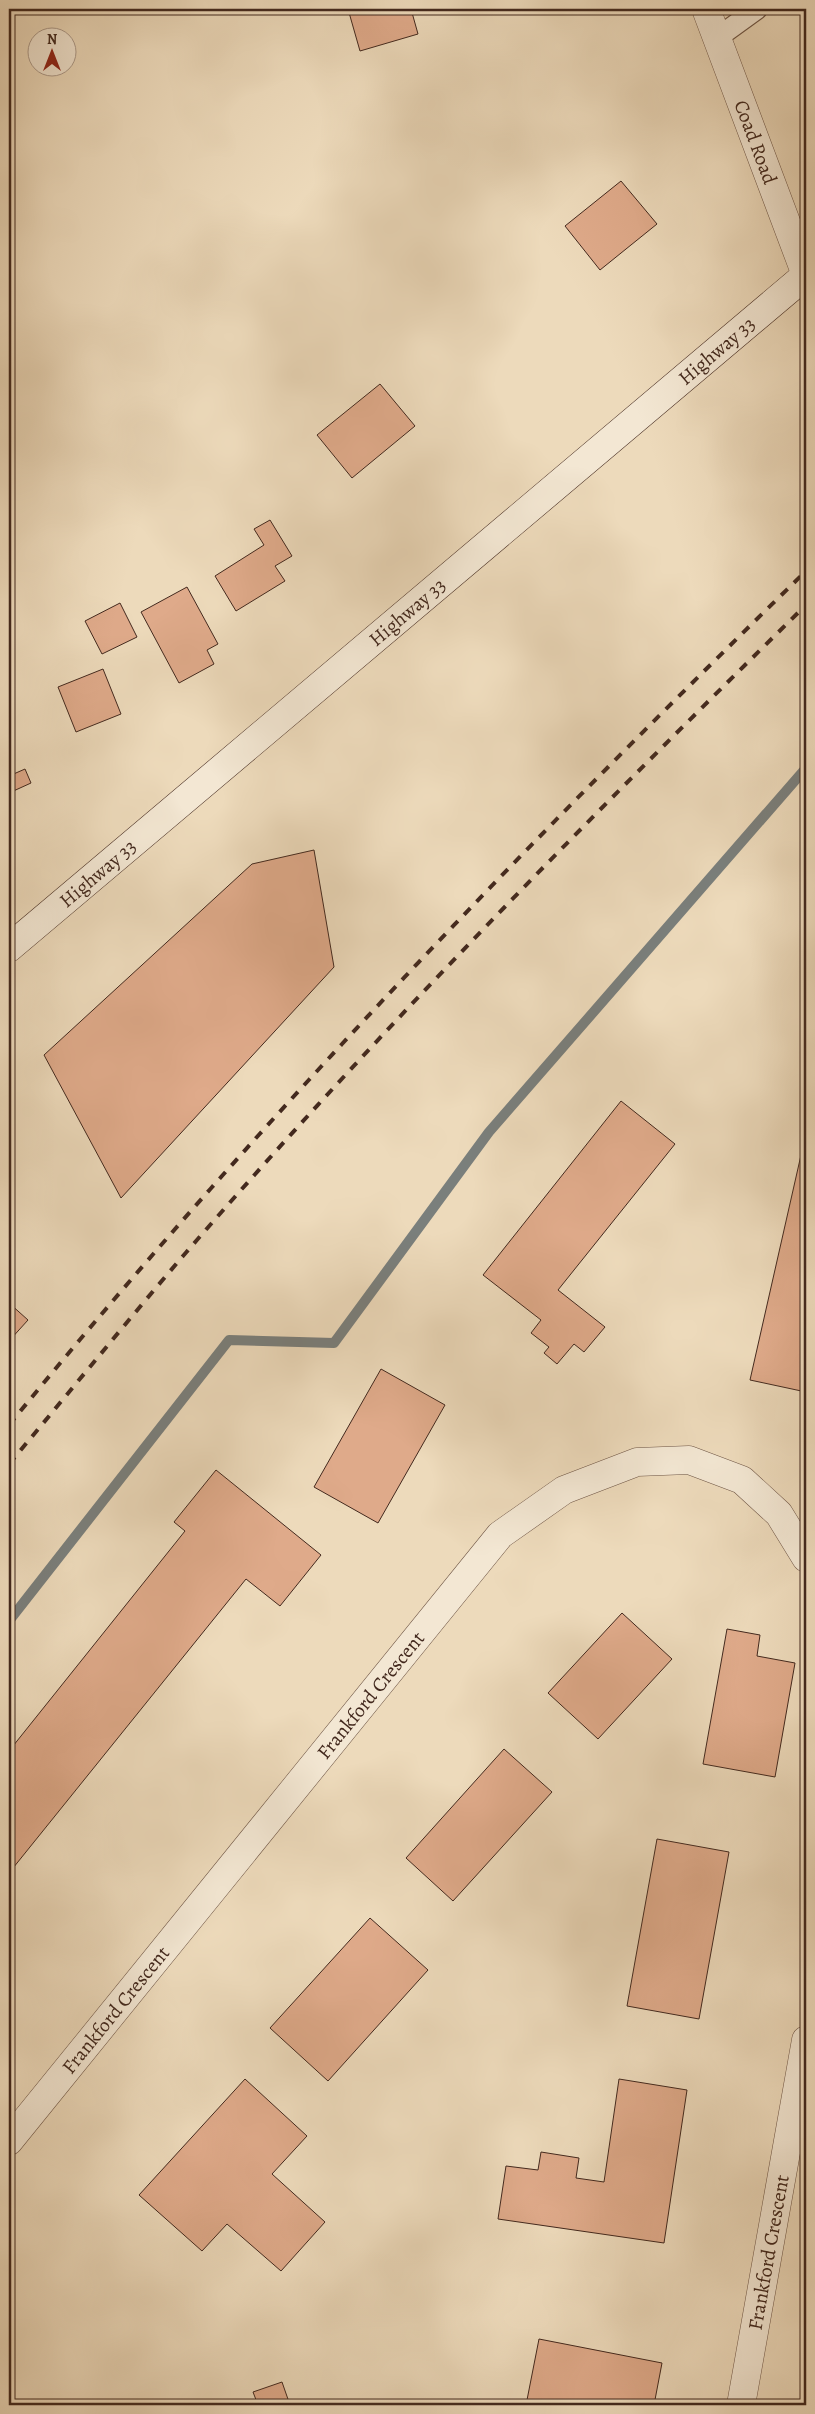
<svg xmlns="http://www.w3.org/2000/svg" width="815" height="2414" viewBox="0 0 815 2414" font-family="Alegreya,serif">
  <rect width="100%" height="100%" fill="#eddabb"/>
  <filter id="stains"><feTurbulence type="fractalNoise" baseFrequency=".004" numOctaves="4"/><feColorMatrix values="0 0 0 0 .2 0 0 0 0 .09 0 0 0 0 .02 0 0 0 .5 -.17"/></filter>
  <radialGradient id="worn" r=".72"><stop offset=".6" stop-color="#630" stop-opacity="0"/><stop offset="1" stop-color="#630" stop-opacity=".3"/></radialGradient>
  <g fill="none" stroke-linecap="round" stroke-linejoin="round">
    <!-- stream -->
    <path stroke="#7a7f7c" stroke-width="10" d="M9,1621L229,1340L334,1343L489,1132L806,768"/>
  </g>
  <!-- building -->
  <path fill="#dfaa8a" stroke="#43291e" d="M348,9H411L418,34L360,51Z
    M621,181L657,224L600,270L565,226Z
    M380,384L415,426L352,478L317,435Z
    M270,520L292,556L275,566L285,581L236,611L215,576L264,545L254,529Z
    M187,587L218,644L207,650L214,664L179,683L141,612Z
    M120,603L137,637L102,654L85,621Z
    M103,669L121,714L76,732L58,687Z
    M25,769L31,783L9,793V776Z
    M314,850L334,967L121,1198L44,1055L252,864Z
    M621,1101L675,1144L558,1290L605,1327L584,1352L574,1344L557,1364L544,1353L549,1347L531,1333L541,1320L483,1275Z
    M806,1133V1392L750,1380Z
    M9,1303L28,1320L9,1341Z
    M381,1369L445,1405L378,1523L314,1487Z
    M216,1470L321,1555L280,1606L246,1579L9,1873V1751L185,1531L174,1522Z
    M622,1613L672,1659L598,1739L548,1693Z
    M727,1629L760,1635L757,1656L795,1663L775,1777L703,1764Z
    M504,1749L552,1792L453,1901L406,1858Z
    M657,1839L729,1852L699,2019L627,2006Z
    M370,1918L428,1970L328,2081L270,2028Z
    M245,2079L307,2136L272,2174L325,2222L281,2271L227,2224L202,2251L139,2195Z
    M619,2079L687,2090L664,2243L498,2219L506,2166L538,2170L541,2152L579,2158L576,2178L604,2182Z
    M539,2339L662,2363L654,2405H526Z
    M282,2382L290,2405H258L253,2392Z"/>
  <g fill="none" stroke-linecap="round" stroke-linejoin="round">
    <defs>
      <path id="service" d="M717,38L757,9"/>
      <g id="minor">
        <path id="s1" d="M706,9L806,275"/>
        <path id="s2" d="M9,2141L500,1535L564,1490L637,1462L689,1460L742,1480L779,1514L806,1558"/>
        <path id="s3" d="M741,2405L806,2040"/>
      </g>
      <g id="secondary">
        <path id="s4" d="M9,948L806,275"/>
      </g>
    </defs>
    <!-- service casing -->
    <use href="#service" stroke="#6e5545" stroke-width="22"/>
    <!-- minor casing -->
    <use href="#minor" stroke="#6e5545" stroke-width="29"/>
    <!-- secondary casing -->
    <use href="#secondary" stroke="#43291e" stroke-width="29"/>
    <!-- service -->
    <use href="#service" stroke="#f3e7d3" stroke-width="20"/>
    <!-- minor -->
    <use href="#minor" stroke="#f3e7d3" stroke-width="28"/>
    <!-- secondary -->
    <use href="#secondary" stroke="#f3e7d3" stroke-width="28"/>
    <!-- rail -->
    <path stroke="#43291e" stroke-width="4" stroke-dasharray="9 9" stroke-linecap="butt" d="M9,1425C256,1123 527,843 806,571
      M9,1464C67,1395 124,1325 183,1256C380,1029 592,815 806,605"/>
  </g>
  <g text-anchor="middle" stroke-width="5" stroke-linejoin="round" paint-order="stroke">
    <!-- street labels -->
    <g font-size="20" fill="#43291e" stroke="#f3e7d3">
      <text dy="7" stroke="none"><textPath href="#s1" startOffset="142">Coad Road</textPath></text>
      <text dy="7" stroke="none"><textPath href="#s4" startOffset="926">Highway 33</textPath></text>
      <text dy="7" stroke="none"><textPath href="#s4" startOffset="521">Highway 33</textPath></text>
      <text dy="7" stroke="none"><textPath href="#s4" startOffset="116">Highway 33</textPath></text>
      <text dy="7" stroke="none"><textPath href="#s2" startOffset="574">Frankford Crescent</textPath></text>
      <text dy="7" stroke="none"><textPath href="#s2" startOffset="169">Frankford Crescent</textPath></text>
      <text dy="7" stroke="none"><textPath href="#s3" startOffset="155">Frankford Crescent</textPath></text>
    </g>
  </g>
  <!-- margin -->
  <rect width="815" height="2414" fill="none" stroke="#eddabb" stroke-width="30"/>
  <rect x="10" y="10" width="795" height="2394" fill="none" stroke="#43291e" stroke-width="2.5"/>
  <rect x="15" y="15" width="785" height="2384" fill="none" stroke="#43291e"/>
  <!-- north arrow -->
  <g transform="translate(52 52)"><circle r="24" fill="#f3e7d3" stroke="#ad9b8b"/>
  <path d="M0-4L9 19L0 12L-9 19Z" fill="#8f2418"/>
  <text y="-8" font-size="14" font-weight="bold" text-anchor="middle" fill="#43291e">N</text>
  </g>
  <rect width="100%" height="100%" filter="url(#stains)"/>
  <rect width="100%" height="100%" fill="url(#worn)"/>
</svg>
